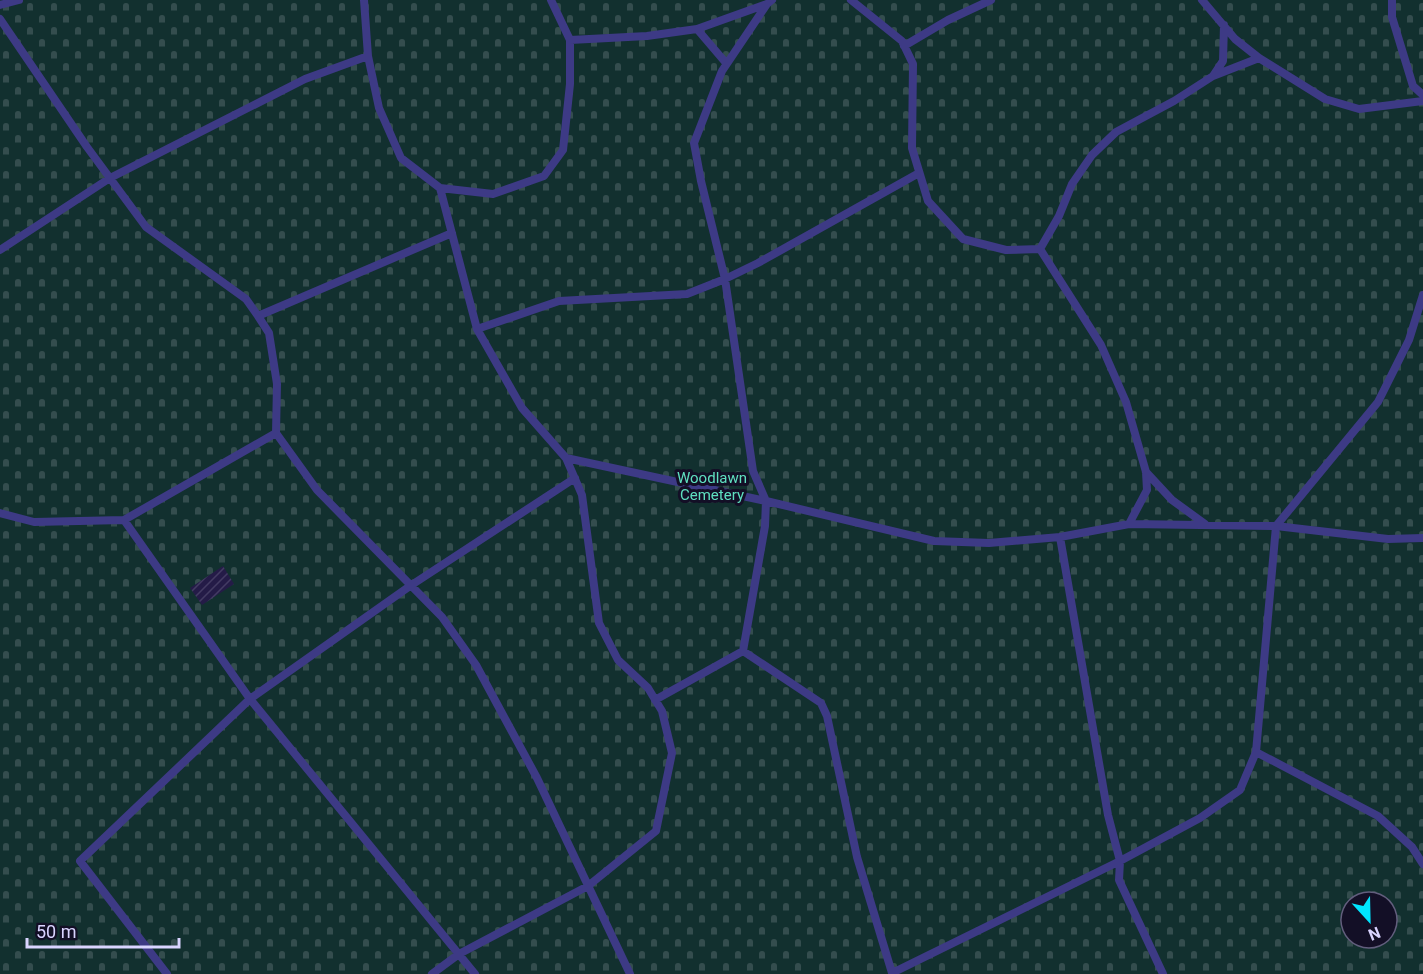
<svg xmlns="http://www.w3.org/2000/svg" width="1423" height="974" viewBox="0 0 1423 974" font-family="Roboto,sans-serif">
  <defs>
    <pattern id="cemetery-stones" width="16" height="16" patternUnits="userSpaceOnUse" patternTransform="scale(1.5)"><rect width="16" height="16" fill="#12302f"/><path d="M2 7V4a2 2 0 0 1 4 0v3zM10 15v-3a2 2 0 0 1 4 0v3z" fill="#344d4e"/></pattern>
    <pattern id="building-hatch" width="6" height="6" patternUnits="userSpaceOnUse" patternTransform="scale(1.5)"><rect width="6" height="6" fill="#241b47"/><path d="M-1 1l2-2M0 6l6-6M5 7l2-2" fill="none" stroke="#433b63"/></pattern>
  </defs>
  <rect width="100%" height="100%" fill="#130f26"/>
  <!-- cemetery -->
  <path fill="url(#cemetery-stones)" fill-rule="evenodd" d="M0,0H1423V974H0ZM1351,902H1387V938H1351Z"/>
  <!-- building -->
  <path fill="url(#building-hatch)" d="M223,566L234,584L202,605L190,588Z"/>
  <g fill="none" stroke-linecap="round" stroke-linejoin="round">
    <!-- lane -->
    <path stroke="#3d3a85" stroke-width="8" d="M364,0L368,56L379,108L401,158L440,188L477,329L522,408L566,458L766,501L765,526L743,651L821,703L827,716L857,857L892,973L1120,861L1200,818L1240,790L1256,752
      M551,0L570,40
      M772,0L767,4L722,71L694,143L701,181L725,279L753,471L766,501L934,541L989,543L1060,537L1108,815L1120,861L1119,880L1163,974
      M851,0L902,41L913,64L912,148L928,201L963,239L1006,250L1040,249L1101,345L1126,402L1146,472L1147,490L1129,524
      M1202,0L1235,39L1259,58L1325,99L1359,109L1423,101
      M1392,0V17L1413,86L1423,95
      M0,5L19,0
      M0,19L87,147L146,227L246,299L258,316L269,333L277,384L276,433L317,490L442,617L476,665L537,778L630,974
      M697,29L726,63
      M904,46L948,20L991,0
      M1213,76L1259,58
      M440,188L493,194L544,176L563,150L570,84V40L647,36L697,29L767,4
      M1040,249L1059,216L1072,184L1092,155L1116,132L1174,101L1213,76L1223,61L1224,25
      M0,250L110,178L305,79L368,56
      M258,316L452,233
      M477,329L559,301L687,294L725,279L758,263L919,173
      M1146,472L1172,500L1205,524
      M0,513L34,522L124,520L250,699L80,861L167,974
      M124,520L276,433
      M1060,537L1129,524L1276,526L1378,402L1409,340L1423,295
      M1423,538L1388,539L1276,526L1256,752L1378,816L1412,847L1423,864
      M655,700L743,651
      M432,974L459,954L588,886L656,831L672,753L662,711L648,688L618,660L599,623L582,495L566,458
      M475,974L250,699L410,586L575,478"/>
  </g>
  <g text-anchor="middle" stroke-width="6" stroke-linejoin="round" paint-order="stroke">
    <!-- park labels -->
    <g font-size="15" fill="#5fe0c0" stroke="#130f26">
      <text x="712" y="483">Woodlawn<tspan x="712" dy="17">Cemetery</tspan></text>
    </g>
  </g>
  <!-- north arrow -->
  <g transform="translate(1369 920) rotate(158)"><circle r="28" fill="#130f26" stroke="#625e7d" stroke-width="1.5"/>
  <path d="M0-4.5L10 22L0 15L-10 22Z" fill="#00e5ff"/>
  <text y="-9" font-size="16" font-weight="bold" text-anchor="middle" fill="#d9d4ff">N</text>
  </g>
  <!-- scale -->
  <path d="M27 938v9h152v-9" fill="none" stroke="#d9d4ff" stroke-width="3"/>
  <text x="36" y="938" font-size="18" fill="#d9d4ff" stroke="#130f26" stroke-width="4.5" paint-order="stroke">50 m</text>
</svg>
